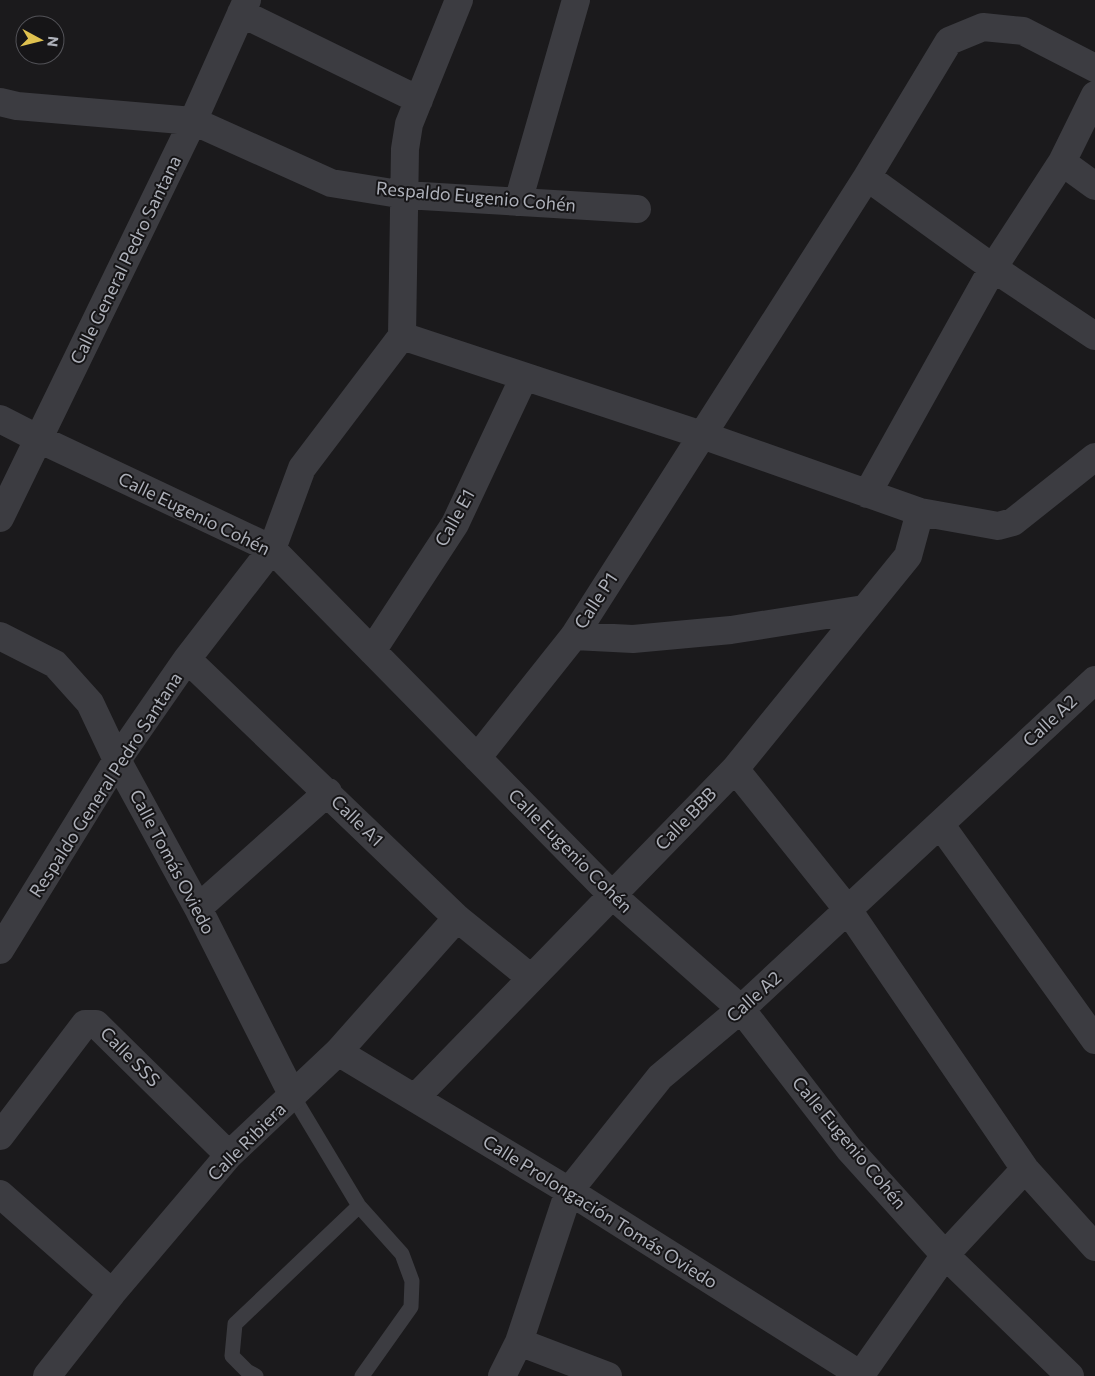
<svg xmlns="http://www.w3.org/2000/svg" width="1095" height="1376" viewBox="0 0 1095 1376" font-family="Commissioner,sans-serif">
  <rect width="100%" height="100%" fill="#1b1a1c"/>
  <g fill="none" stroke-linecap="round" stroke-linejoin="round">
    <!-- service -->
    <path stroke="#3c3c41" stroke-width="15" d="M293,1096L359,1206L402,1254L412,1281L411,1307L362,1376
      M256,1376L247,1371L232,1356L235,1324L359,1206"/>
    <!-- minor -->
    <path stroke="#3c3c41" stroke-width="28" d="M241,13L419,100
      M0,102L17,106L193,121L331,183L405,195L637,209
      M1062,162L1095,186
      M867,177L993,268L1095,336
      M518,202L576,0
      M402,336L702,435L920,512L998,526L1013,522L1095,457
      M0,419L39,439L272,549L612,895L741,1009L849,1149L945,1255L1070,1376
      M867,494L993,268L1062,162L1095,95
      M0,518L193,121L247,0
      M0,636L55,664L90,703L117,760L198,908L293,1096
      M574,636L633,639L731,630L864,609
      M372,651L455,524L524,377
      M187,659L457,918L531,978
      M477,758L574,636L867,177L949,41L983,27L1023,31L1095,68
      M735,769L848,910L1025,1169L1095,1247
      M940,824L1095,1040
      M198,908L328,792
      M0,950L117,760L187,659L272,549L302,468L402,336L405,149L409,124L459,0
      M338,1052L569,1191L861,1375
      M415,1098L735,769L908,556L920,512
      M0,1136L85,1024H96L229,1155
      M0,1194L112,1293
      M519,1342L608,1376
      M47,1376L112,1293L229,1155L338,1052L457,918
      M502,1376L519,1342L569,1191L660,1077L741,1009L1095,680
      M860,1376L945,1255L1025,1169"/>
  </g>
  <g text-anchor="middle" stroke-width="4" stroke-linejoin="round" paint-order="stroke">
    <!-- street labels -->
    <g font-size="18" fill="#aeb1ba" stroke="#161517">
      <text transform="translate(476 197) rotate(5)" y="6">Respaldo Eugenio Cohén</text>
      <text transform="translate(126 260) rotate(-64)" y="6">Calle General Pedro Santana</text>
      <text transform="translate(194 514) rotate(26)" y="6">Calle Eugenio Cohén</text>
      <text transform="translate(455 518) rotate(-61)" y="6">Calle E1</text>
      <text transform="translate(596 601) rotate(-57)" y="6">Calle P1</text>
      <text transform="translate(1050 721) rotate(-43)" y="6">Calle A2</text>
      <text transform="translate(106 785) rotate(-57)" y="6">Respaldo General Pedro Santana</text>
      <text transform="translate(686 819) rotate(-46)" y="6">Calle BBB</text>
      <text transform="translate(357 821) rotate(44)" y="6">Calle A1</text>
      <text transform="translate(570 851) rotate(45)" y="6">Calle Eugenio Cohén</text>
      <text transform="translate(172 862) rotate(62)" y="6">Calle Tomás Oviedo</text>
      <text transform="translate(754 997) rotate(-42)" y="6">Calle A2</text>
      <text transform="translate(130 1057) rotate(45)" y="6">Calle SSS</text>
      <text transform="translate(247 1142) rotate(-45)" y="6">Calle Ribiera</text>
      <text transform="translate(849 1143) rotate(50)" y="6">Calle Eugenio Cohén</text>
      <text transform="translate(600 1212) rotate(32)" y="6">Calle Prolongación Tomás Oviedo</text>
    </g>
  </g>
  <!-- north arrow -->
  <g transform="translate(40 40) rotate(97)"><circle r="24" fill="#161517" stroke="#535358"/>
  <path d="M0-4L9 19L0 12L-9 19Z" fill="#dfc14f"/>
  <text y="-8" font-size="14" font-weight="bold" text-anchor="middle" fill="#aeb1ba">N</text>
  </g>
</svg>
